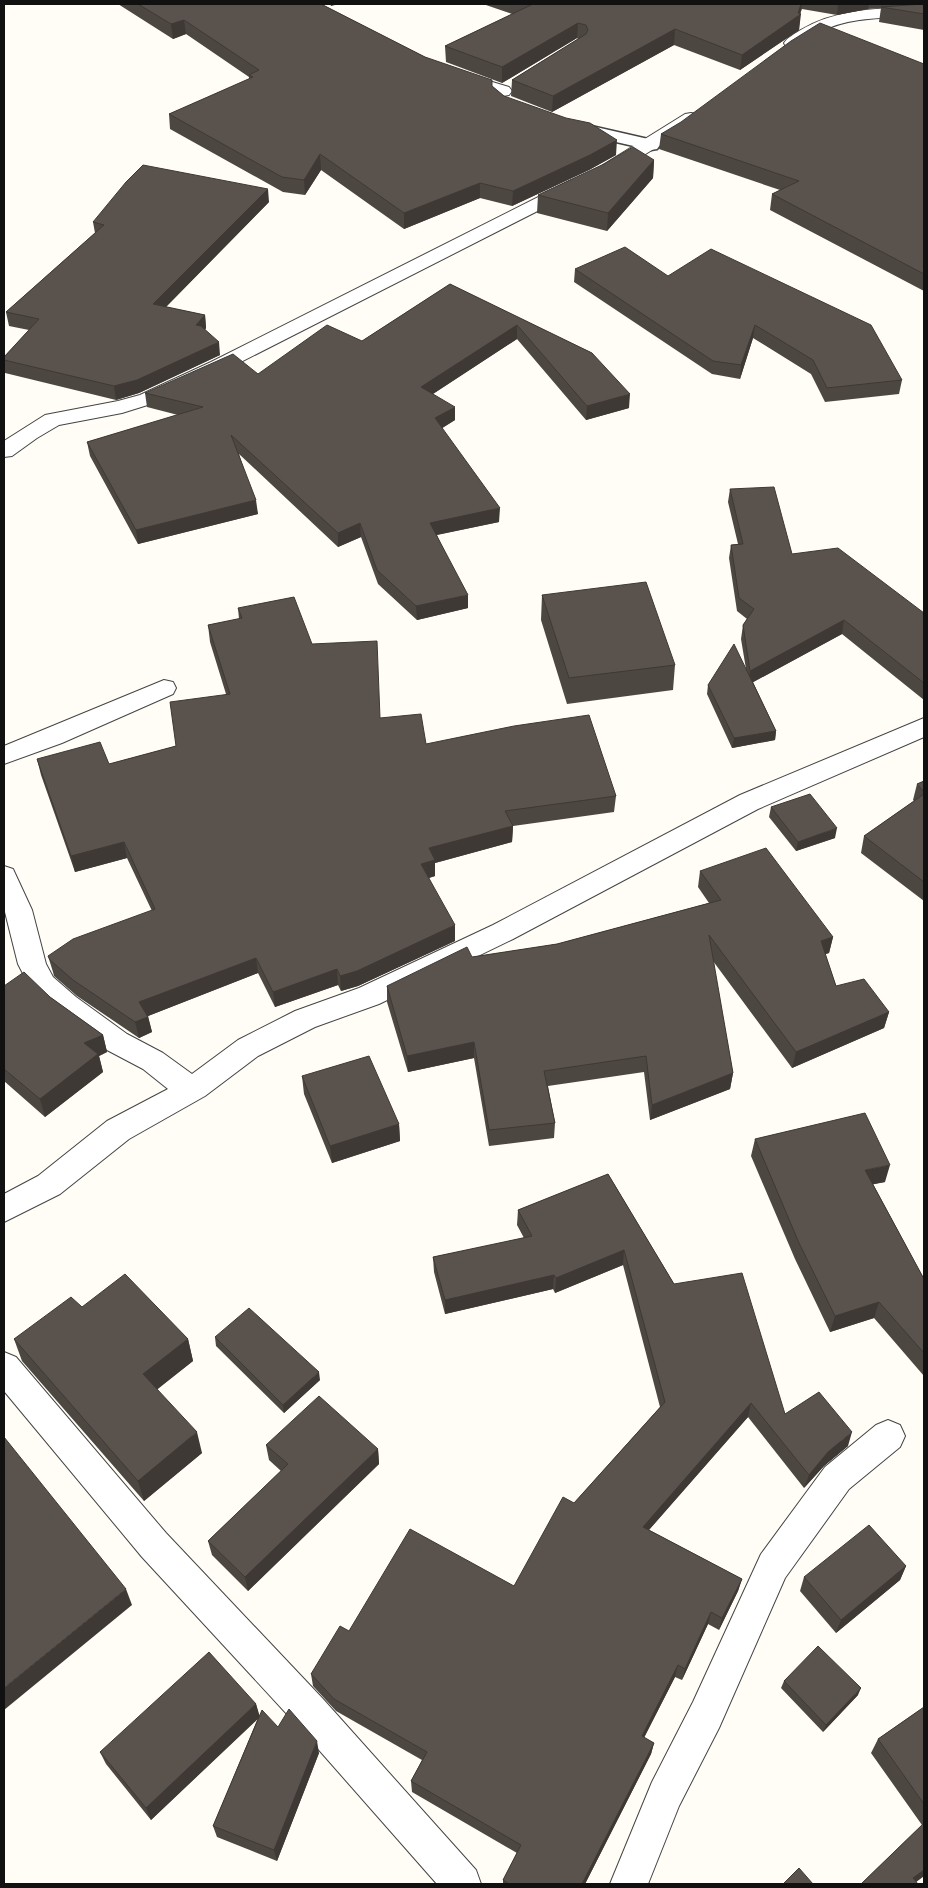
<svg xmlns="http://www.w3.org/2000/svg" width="928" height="1888" viewBox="0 0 928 1888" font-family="'IBM Plex Serif',serif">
  <rect width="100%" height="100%" fill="#fffdf5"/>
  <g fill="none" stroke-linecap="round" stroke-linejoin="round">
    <defs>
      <path id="service" d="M574,122L657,141L660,145L657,149L651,150L568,131L566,127L568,123Z"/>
      <path id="minor" d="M924,7V17C894,18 860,16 831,27C817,32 802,51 786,47L784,43C787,38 793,35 799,31C836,8 882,8 924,7Z
        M462,73L509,87L512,91L509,95L503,96L456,82L453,78L456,74Z
        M691,113L697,114L700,118L697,122L615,173H603L600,169L603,165L685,114Z
        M572,180L579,182L581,186L579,190L225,370L154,403L122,413L59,425L37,438L12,456L4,457V441L45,415L118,401L140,395L211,362Z
        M164,680L173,682L176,688L173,694L62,743L4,764V746Z
        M924,718V737L758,809L513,939L379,1004L315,1027L258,1056L205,1096L129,1139L60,1194L4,1222V1194L38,1176L107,1121L168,1089L143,1069L107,1050L56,1013L33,993L18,964L4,908V866L13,869L32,910L46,964L53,977L76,997L127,1034L163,1053L192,1074L238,1040L295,1011L359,988L493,925L740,795Z
        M4,1352L16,1357L166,1533L323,1699L476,1870L481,1884H437L297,1725L142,1557L4,1391Z
        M888,1420L900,1425L905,1436L900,1447L849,1489L785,1578L719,1728L679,1806L648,1884H610L652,1782L693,1702L761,1554L825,1467L876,1425Z"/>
    </defs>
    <!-- service casing -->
    <use href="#service" stroke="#444" stroke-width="3"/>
    <!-- minor casing -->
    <use href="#minor" stroke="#444" stroke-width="2"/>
    <!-- service -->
    <use href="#service" fill="#fff" fill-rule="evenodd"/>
    <!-- minor -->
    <use href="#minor" fill="#fff" fill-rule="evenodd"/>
  </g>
  <!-- wall -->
  <path fill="#4d4742" d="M118,4H321L425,57L492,86L504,96L616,155L589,170L512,206L480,198L404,229L321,170L305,195L283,192L170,129L169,114L249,79V77L186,34L173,39Z
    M483,4H924V30L879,22L881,8L868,9L837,15L802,9L800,14L799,30L740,70L674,45L552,112L511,96L512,80L578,39L577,38L502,83L446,62L445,46L512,14Z
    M924,64V291L770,210L772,194L780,190L659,149L661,134Z
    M654,160L653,178L607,231L537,213L538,195Z
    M269,202L166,307L205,315L206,328L205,330L220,355L139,393L116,400L5,373L4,368V357L29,330L9,326L6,312L95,233L93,222Z
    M575,269L668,276L902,380L899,394L825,402L811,374L753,338L740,379L712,374L574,282Z
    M450,284L592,353L629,408L586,420L517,339L433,394L455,420L442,428L499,522L437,535L468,608L417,620L378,584L361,537L338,547L239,454L258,514L138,544L90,456L87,442L178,415L147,407L145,393L258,374L362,341Z
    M730,489L792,554L924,613V700L842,634L753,682L776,731L775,740L732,748L707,694L708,685L746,669L741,639L743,625L747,619L737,611L729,558L731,545L738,544L728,502Z
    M542,595L675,665L673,690L567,704L541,620Z
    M238,608L312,644L380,718L426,744L616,796L614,812L513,826L512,842L435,863V876L429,878L455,941L358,986L341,991L338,985L275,1007L258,973L148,1016L152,1032L139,1038L77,996L54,976L53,972L48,956L152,911L127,858L75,872L41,775L37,759L109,764L176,746L226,694L210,642L208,625L239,619Z
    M924,781V901L861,853L864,836L914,801L913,800L917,784Z
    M771,807L835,838L796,851L769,817Z
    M700,871L833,937L829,953L825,954L836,986L889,1012L884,1028L792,1068L713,961L733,1073L730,1089L650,1120L644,1072L548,1086L555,1123L554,1138L489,1146L474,1058L408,1072L387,1002V986L472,957L557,944L709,903L698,887Z
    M4,986L50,997L103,1035L107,1052L99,1056L103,1072L45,1117L4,1081Z
    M302,1076L399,1124L400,1141L332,1163L304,1094Z
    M755,1139L885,1182L873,1184L924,1279V1376L874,1318L830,1332L795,1259L751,1156Z
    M608,1174L674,1284L785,1414L848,1446L824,1466L804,1488L748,1417L649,1530L742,1579L738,1591L719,1630L708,1624L682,1680L675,1677L644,1738L654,1743L651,1754L585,1884H503V1880L517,1853L412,1792L411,1781L422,1760L336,1711L313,1686L311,1674L349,1631L514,1586L574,1503L660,1407L623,1265L555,1293L553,1289L445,1314L434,1272L433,1257L524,1238L517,1225L518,1210Z
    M82,1307L188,1339L193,1361L157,1389L202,1453L144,1501L22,1361L14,1339Z
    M215,1337L320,1380L284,1413L216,1346Z
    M266,1445L378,1449L379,1464L248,1591L212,1555L208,1541L281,1471L269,1460Z
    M906,1566L900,1580L836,1633L800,1591L804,1577Z
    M784,1681L858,1695L823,1732L781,1688Z
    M256,1704L259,1716L319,1753L277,1861L217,1837L213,1826L258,1718L151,1820L106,1764L100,1752Z
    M924,1707V1876L916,1882L861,1884L922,1825L871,1753L878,1739Z"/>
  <!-- shaded-wall -->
  <path fill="#3f3936" d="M330,4H339L331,6Z
    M801,4H802L800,15L801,14L799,30L740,70L742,55Z
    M838,4H869L868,9L837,15Z
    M184,20L186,34L173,39L171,24Z
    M578,23L577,38L502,83V67Z
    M675,29L674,45L552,112L553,96Z
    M617,140L616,155L589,170L512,206L513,191Z
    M320,154L321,170L305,195L304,180Z
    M654,160L653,178L607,231L608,213Z
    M480,183V198L404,229V213Z
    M268,189L269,202L155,318L153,304Z
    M205,315L206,328L198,339L196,325Z
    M517,325V339L422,401L421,387Z
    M755,325L753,338L740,379L741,365Z
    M219,342L220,355L139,393L116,400L114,386Z
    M630,394L629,408L586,420L587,406Z
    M455,407V420L436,432L435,418Z
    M256,500L258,514L138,544L136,530Z
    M500,508L499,522L431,536L430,523Z
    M360,523L361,537L338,547V533Z
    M468,595V608L417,620L416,606Z
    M844,620L842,634L748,685L750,671Z
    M776,731L775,740L732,748L734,738Z
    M513,826L512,842L435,863V876L422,880L421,864L429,848Z
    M837,828L835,838L796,851L798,842Z
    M124,842L127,858L75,872L71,856Z
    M455,925V941L358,986L341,991L340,976Z
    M833,937L829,953L817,957L821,941Z
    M256,958L258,973L143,1018L139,1002Z
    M337,969L338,985L275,1007L273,992Z
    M889,1012L884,1028L792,1068L796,1052Z
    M148,1017L152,1032L139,1038L135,1022Z
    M103,1035L107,1052L99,1056L103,1072L45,1117L40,1099L84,1043Z
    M474,1042V1058L408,1072L407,1056Z
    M733,1073L730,1089L650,1120L652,1105Z
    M399,1124L400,1141L332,1163L330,1146Z
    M890,1165L885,1182L860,1187L865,1170Z
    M624,1250L623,1265L555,1293L556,1278Z
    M554,1275L553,1289L445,1314V1300Z
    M879,1302L874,1318L830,1332L835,1316Z
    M188,1339L193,1361L149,1396L143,1374Z
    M319,1372L320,1380L284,1413L283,1405Z
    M751,1403L748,1417L640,1540L643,1527Z
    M197,1432L202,1453L144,1501L138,1481Z
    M852,1432L848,1446L824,1466L804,1488L809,1475L828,1452Z
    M378,1449L379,1464L248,1591L245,1577Z
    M906,1566L900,1580L836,1633L841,1620Z
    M742,1579L738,1591L719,1630L722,1618Z
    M126,1589L132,1605L4,1710V1688Z
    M711,1612L708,1624L682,1680L685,1669Z
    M678,1665L675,1677L639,1747L642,1736Z
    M861,1688L858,1695L823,1732L826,1725Z
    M256,1704L260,1717L151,1820L146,1808Z
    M317,1741L319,1753L277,1861L274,1850Z
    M654,1743L651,1754L585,1884H582Z
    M924,1870V1876L913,1884V1878Z"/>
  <!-- building -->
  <path fill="#5a524d" stroke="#3f3936" d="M138,4H321L425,57L492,80V86L504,96L566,118L590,123L617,140L590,155L513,191L480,183L404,213L320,154L304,180L282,177L169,114L253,77L249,75L259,70L184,20L171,24Z
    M527,4H801L798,13L801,14L742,55L675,29L553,96L512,80L586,34L588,30L586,25L578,23L502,67L445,46L531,5Z
    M924,4V14L881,7L923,4Z
    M820,23L924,64V274L772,194L799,181L661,134L681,122L791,41Z
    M633,147L654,160L608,213L538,195L604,164Z
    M143,165L268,189L153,304L205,315L196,325L201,326L219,342L137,380L114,386L4,360V357L39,319L6,312L104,225L93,222L126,182Z
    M625,247L668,276L711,249L871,325L902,380L827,388L813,360L755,325L741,365L713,361L575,269Z
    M450,284L592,353L630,394L587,406L517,325L421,387L455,407L435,418L500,508L430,523L468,595L416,606L377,570L360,523L338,533L231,435L256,500L136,530L87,442L203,407L145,393L233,354L258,374L327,325L362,341Z
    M774,487L792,554L838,548L924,613V683L844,620L750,671L743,625L754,609L739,598L731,545L743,544L730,489Z
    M646,582L675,665L569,678L542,595Z
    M294,597L312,644L377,641L380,718L421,714L426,744L514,726L589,715L616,796L505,811L513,826L429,848L435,860L421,864L455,925L357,971L340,976L337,969L273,992L256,958L139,1002L148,1017L135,1022L73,980L50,960L48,956L73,939L155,909L124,842L71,856L37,759L100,742L109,764L176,746L170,702L230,694L208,625L242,618L238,608Z
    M734,644L776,731L734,738L708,685Z
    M924,781V792L917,784Z
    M810,794L837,828L798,842L771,807Z
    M924,794V882L864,836Z
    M766,848L833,937L821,941L836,986L864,979L889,1012L796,1052L709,935L733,1073L652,1105L646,1056L544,1071L555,1123L489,1130L474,1042L407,1056L387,986L467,947L472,957L557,944L721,900L700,871Z
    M24,972L50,997L103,1035L84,1043L98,1054L40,1099L4,1069V986Z
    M369,1056L399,1124L330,1146L302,1076Z
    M865,1113L890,1165L865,1170L924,1279V1353L879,1302L835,1316L799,1243L755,1139Z
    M608,1174L674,1284L742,1273L785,1414L819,1392L852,1432L828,1452L809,1475L751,1403L643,1527L742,1579L722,1618L711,1612L685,1669L678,1665L642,1736L654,1743L582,1884H509L503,1880L521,1845L411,1781L427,1752L334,1699L311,1674L340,1626L349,1631L410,1529L514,1586L563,1497L574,1503L665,1402L624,1250L556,1278L554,1275L445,1300L433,1257L532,1236L518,1210Z
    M125,1274L188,1339L143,1374L197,1432L138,1481L14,1339L71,1297L82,1307Z
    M249,1308L319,1372L283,1405L215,1337Z
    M319,1396L378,1449L245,1577L208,1541L288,1464L266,1445Z
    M4,1437L126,1589L4,1688Z
    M869,1525L906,1566L841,1620L804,1577Z
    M818,1646L861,1688L826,1725L784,1681Z
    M209,1652L256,1704L146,1808L100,1752Z
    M924,1707V1804L878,1739Z
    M289,1709L317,1741L274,1850L213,1826L262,1710L278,1727Z
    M924,1823V1870L913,1878L918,1884H861Z
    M799,1868L813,1884H783Z"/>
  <!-- border -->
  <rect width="928" height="1888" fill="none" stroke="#111111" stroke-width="10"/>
</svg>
